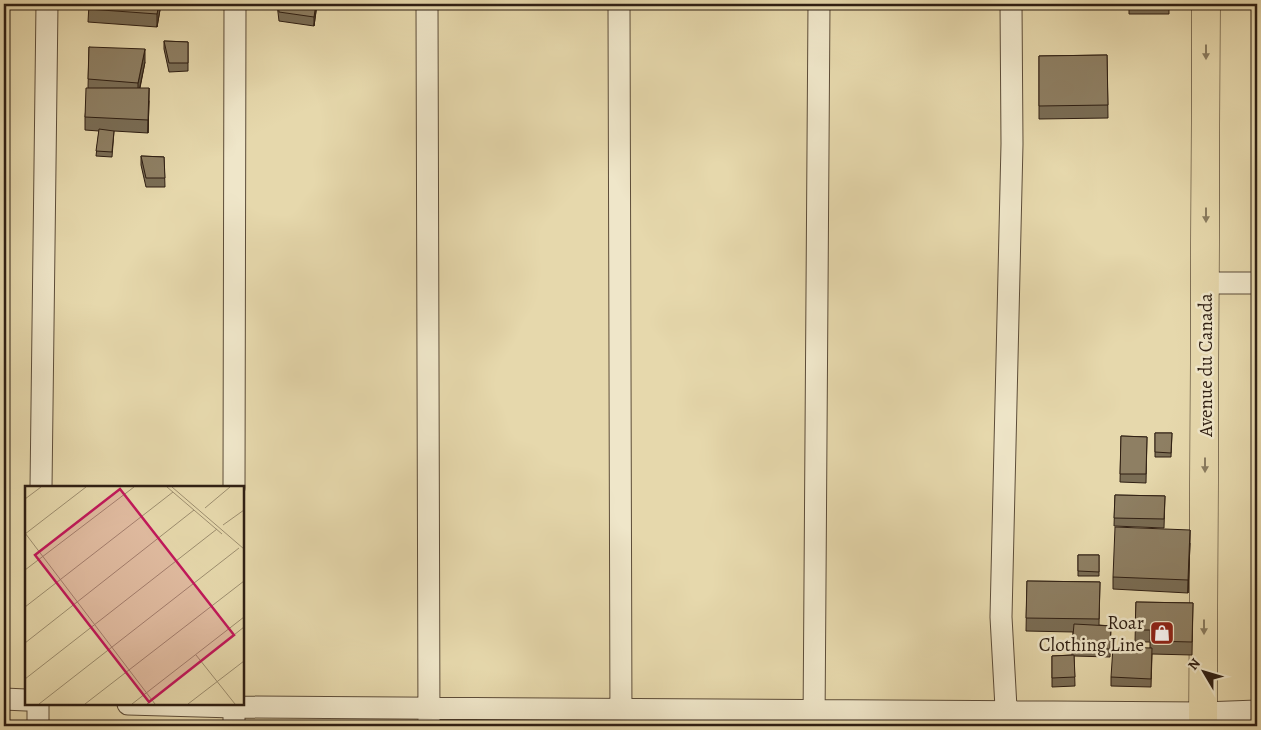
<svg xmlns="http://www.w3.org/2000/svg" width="1261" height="730" viewBox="0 0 1261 730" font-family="Alegreya,serif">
  <rect width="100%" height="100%" fill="#e6d8ac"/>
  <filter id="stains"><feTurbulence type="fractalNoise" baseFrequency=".004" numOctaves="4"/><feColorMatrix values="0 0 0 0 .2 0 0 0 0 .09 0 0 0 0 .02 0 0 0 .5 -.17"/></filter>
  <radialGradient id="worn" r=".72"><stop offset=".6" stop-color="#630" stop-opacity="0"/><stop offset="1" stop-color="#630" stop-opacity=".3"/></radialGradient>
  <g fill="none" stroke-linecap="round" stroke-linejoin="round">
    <defs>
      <path id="minor" d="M427,4L429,726
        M619,4L621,726
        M1206,283H1257
        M41,488L47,4
        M234,488L235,4
        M4,699L26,700
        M38,704V726
        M128,704L234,707L1203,713L1257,711
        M234,726V704
        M814,726L819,4
        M1007,726L1001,617L1012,144L1011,4"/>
      <path id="major" d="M1203,726L1206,4"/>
    </defs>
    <!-- minor casing -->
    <use href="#minor" stroke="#5d4d39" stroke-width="23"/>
    <!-- major casing -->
    <use href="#major" stroke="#2f1f13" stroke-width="29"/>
    <!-- minor -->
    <use href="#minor" stroke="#efe6c9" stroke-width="21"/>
    <!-- major -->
    <use href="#major" stroke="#e6d8ac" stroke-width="28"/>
  </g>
  <!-- wall -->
  <path fill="#7a6d55" stroke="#2f1f13" d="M89,4H161L157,27L88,22Z
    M277,4H317L314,26L279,21Z
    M1129,4H1169V14H1129Z
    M164,41L188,42V71L169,72L164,49Z
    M89,47L145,62L140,88L149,101L148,133L114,131L112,157L96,156L99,131L85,130V117L88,88Z
    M1107,55L1108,118L1039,119V56Z
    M141,156L164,157L165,187H146L141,165Z
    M4,284H7L8,348H4Z
    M1155,433H1172L1171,457H1155Z
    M1121,436L1147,437L1146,483L1120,482Z
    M1115,495L1165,496L1164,528L1114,526Z
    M1190,543L1188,593L1113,589V577Z
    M1078,555H1099V576H1078Z
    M1027,581L1100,582L1099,625L1111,626L1110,657L1074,656L1075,686L1052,687V656L1072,655L1073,632L1026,631Z
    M1136,602L1193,603L1192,655L1152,654L1151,687L1111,686V677L1150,648V642H1135Z"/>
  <!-- shaded-wall -->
  <path fill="#635945" stroke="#2f1f13" d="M159,4H161L157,27V14Z
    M316,4H317L314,26V17Z
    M145,49V62L138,96V83Z
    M149,88V101L148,133V120Z
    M1190,530V543L1188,593V580Z"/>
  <!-- building -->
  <path fill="#8e7f63" stroke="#2f1f13" d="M89,4H159L157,14L88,9Z
    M278,4H316L314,17L279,12Z
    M1129,4H1169V6L1129,5Z
    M164,41L188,42V63H169Z
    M89,47L145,49L138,83L88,79Z
    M1107,55L1108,105L1039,106V56Z
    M86,88H149L148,120L85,117Z
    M99,129L114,131L112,152L96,151Z
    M141,156L164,157L165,178H146Z
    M4,284H7L8,335L4,336Z
    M1155,433H1172L1171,453L1155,452Z
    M1121,436L1147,437L1146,474H1120Z
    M1115,495L1165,496L1164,519L1114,518Z
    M1115,527L1190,530L1188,580L1113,577Z
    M1078,555H1099V572L1078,571Z
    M1027,581L1100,582L1099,619L1026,618Z
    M1136,602L1193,603L1192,642L1150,641V630H1135Z
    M1074,624L1111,626L1110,649L1072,647Z
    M1113,647L1152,648L1151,679L1111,677Z
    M1074,655L1075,677L1052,678V656Z
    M1041,722L1082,725V726H1040Z
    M1124,722L1162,726H1123Z
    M418,725V726H378Z"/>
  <!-- one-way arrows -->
  <defs><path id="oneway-solid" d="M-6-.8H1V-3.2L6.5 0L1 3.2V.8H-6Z" transform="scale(1.25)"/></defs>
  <g fill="#8a7c60">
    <use href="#oneway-solid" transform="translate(1206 52) rotate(90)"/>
    <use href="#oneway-solid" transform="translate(1206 215) rotate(90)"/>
    <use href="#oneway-solid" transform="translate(1205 465) rotate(90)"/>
    <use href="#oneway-solid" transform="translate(1204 627) rotate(90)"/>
  </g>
  <!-- icons -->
  <defs>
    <symbol id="shop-square" viewBox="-11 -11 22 22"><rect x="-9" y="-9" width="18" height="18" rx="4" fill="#8f2418" stroke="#efe6c9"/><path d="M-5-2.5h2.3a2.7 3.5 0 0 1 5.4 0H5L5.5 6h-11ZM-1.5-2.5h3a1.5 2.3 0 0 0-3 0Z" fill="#fff"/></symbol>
  </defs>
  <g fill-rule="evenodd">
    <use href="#shop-square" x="1148" y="619" width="28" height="28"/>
  </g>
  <g text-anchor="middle" stroke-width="5" stroke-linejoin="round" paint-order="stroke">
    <!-- street labels -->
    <g font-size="19" fill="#2f1f13" stroke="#efe6c9">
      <text transform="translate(1205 365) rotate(-90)" y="7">Avenue du Canada</text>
    </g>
    <!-- poi labels -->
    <g font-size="19" fill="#2f1f13" stroke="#efe6c9" text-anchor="end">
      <text x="1144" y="629">Roar<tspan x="1144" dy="22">Clothing Line</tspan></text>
    </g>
  </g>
  <!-- overview -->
  <g transform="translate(25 486)">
    <rect width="219" height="219" fill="#e6d8ac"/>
    <path fill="none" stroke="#9d8e6f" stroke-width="1" d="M142,1L197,48M147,1L219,63M0,13L16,1M180,22L205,1M198,39L219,24M0,47L130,218M0,48L61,1M0,84L109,1M0,121L148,6M0,157L169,24M171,169L210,218M0,193L192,43M14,218L214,62M60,218L219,95M107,218L219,131M122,218L219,141M163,218L219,175"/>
    <path fill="#c2185b" fill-opacity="0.15" stroke="#c2185b" stroke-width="2.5" d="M95,3L209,149L124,216L10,69Z"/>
    <rect width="219" height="219" fill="none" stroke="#2f1f13" stroke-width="2.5"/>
  </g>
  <!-- margin -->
  <rect width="1261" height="730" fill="none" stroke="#e6d8ac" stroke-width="20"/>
  <rect x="5" y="5" width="1251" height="720" fill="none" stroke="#2f1f13" stroke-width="2.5"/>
  <rect x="10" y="10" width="1241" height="710" fill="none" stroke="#2f1f13"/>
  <!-- north arrow -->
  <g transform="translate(1204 672) rotate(308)" stroke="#efe6c9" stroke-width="4" paint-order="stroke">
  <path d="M0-4L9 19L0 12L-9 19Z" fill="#2f1f13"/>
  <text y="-8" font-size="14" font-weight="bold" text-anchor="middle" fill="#2f1f13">N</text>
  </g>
  <rect width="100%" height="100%" filter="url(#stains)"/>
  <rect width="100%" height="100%" fill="url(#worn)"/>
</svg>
